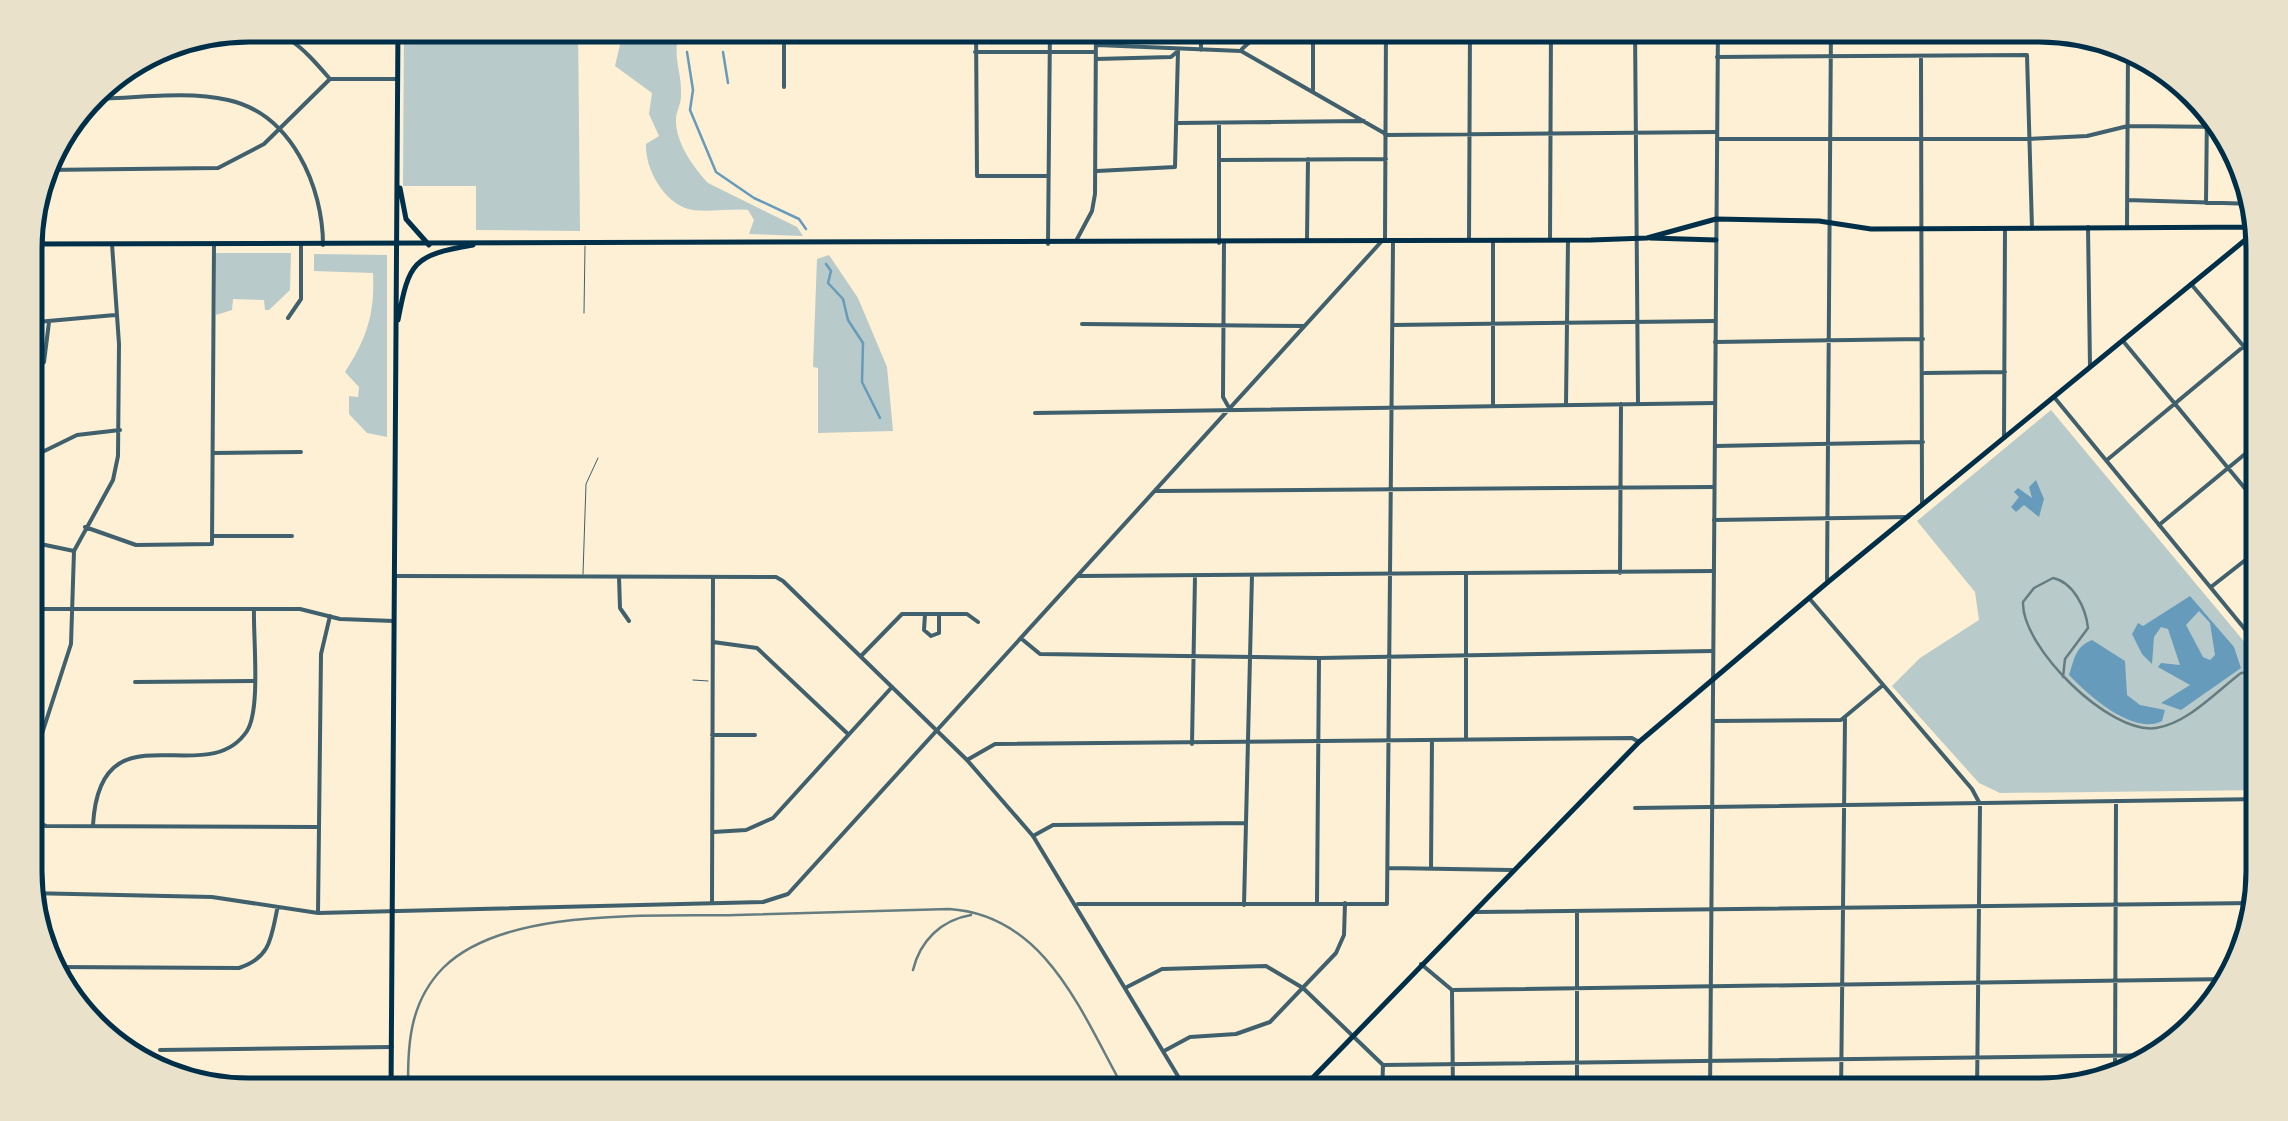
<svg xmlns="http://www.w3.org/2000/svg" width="2288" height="1121" viewBox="0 0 2288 1121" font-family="'Work Sans',sans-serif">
  <rect width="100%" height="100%" fill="#fdf0d5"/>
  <!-- green -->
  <path fill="#b9caca" d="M404,25H578L580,231L476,230V186H403Z
    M640,25H682C670,57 682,67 681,96C681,104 676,112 676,119C675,142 693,167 708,183L797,227L803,236L749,234L754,220L748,210C730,208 700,214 685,208C662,199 645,168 646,144L659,136L649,114L652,93L615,66L623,32Z
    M2032,25L2084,36V40H2032Z
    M216,253H291L290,290L269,310H265L264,300L233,299L232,310L216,315Z
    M314,254L387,255V437L367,433L349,414V396L358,397L359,387L345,372C367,338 375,314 373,273L314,271Z
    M829,255L858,298L887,367L893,431L818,433V368L813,367L817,259Z
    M2051,410L2262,663L2263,790L2000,793L1979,783L1892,686L1920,658L1979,620L1975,592L1917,521Z"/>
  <!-- water -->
  <path fill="#669bbc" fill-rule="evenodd" d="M2036,480L2044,499L2039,517L2024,505L2016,512L2011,507L2019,497L2014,492L2018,488L2032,498L2029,487Z
    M2190,596L2234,647L2241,668L2181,710L2161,703L2190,685L2158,667L2161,663L2180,665L2168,629L2161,627L2154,637L2152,664L2142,654L2132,634L2138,623L2143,626ZM2199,611L2210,623L2215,655L2210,660L2203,657L2186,625Z
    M2092,640L2125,661L2127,695L2140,705L2165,710L2162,721C2133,736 2087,694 2069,675C2074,662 2074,647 2092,640Z"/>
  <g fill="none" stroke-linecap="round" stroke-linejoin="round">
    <!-- stream -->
    <path stroke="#669bbc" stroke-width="2.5" d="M695,25L697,30
      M687,52L693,90L690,110L716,172L754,198L799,219L806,229
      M723,52L728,83
      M826,264L831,271L828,283L843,299L848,320L863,343L862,382L880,418"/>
    <!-- service -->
    <path stroke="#3f606c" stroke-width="1" d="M584,313L585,246
      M583,574L586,484L598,458
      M693,680L708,681"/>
    <!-- minor -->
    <path stroke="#3f606c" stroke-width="4" d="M784,25V87
      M976,25L977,176H1048
      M1201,25V50
      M1635,25L1638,404
      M240,27C285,27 302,47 330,79H398
      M1097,45L1241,51
      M1242,49L1268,25
      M1241,51L1384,133
      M975,52H1095
      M1717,57L2027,55L2032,228
      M1096,59L1171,57L1178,51
      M1921,59L1922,503
      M1313,90V25
      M106,98V78
      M88,99C132,99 184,90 228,100C292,114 323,187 323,245
      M1178,123L1364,121
      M1385,135L1717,132
      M1717,139H2028L2087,136L2128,126L2226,127
      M1219,160L1386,159
      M43,170L218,168L264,144L330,79
      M1097,171L1175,167L1178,51
      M2127,200L2255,204
      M2206,203L2207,109
      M2127,226L2128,46
      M2088,227L2090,367
      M1307,239L1308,159
      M1385,240L1386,25
      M1469,240L1470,25
      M1550,240L1551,25
      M1076,241L1092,211L1095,194L1096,25
      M1219,243V123
      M1224,243L1223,397L1228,406
      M1048,244L1050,25
      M2191,284L2262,368
      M288,318L301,299V245
      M26,323L115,315
      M1082,324L1304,326
      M1393,325L1715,321
      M2123,341L2262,509
      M1715,342L1923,339
      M1925,373L2005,372
      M26,380L44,362L49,322
      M2054,397L2262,650
      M1566,405L1568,240
      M1493,406V241
      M1035,413L1715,403
      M2004,438L2005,228
      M1715,446L1923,442
      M213,453L301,452
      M26,460L77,435L120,430
      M2107,460L2261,332
      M1156,491L1714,487
      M1714,520L1908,517
      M2159,525L2262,440
      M85,527L136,545L212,544L214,245
      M213,536H292
      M26,541L74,551
      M1466,573V739
      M1620,573L1621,404
      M1079,576L1714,571
      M619,577L620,608L629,621
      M1827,580L1831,25
      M2211,587L2262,547
      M1809,598L1972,789L1980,804L1977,1096
      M26,609H300L340,619L394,621
      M925,614L924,630L931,636L939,633V614
      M1023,640L1040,654L1319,658L1713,651
      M713,642L757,648L848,734
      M861,656L902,614H967L978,622
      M135,682L253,681
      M1713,721L1841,720L1883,685
      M712,735H755
      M1192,744L1195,576
      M967,760L995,744L1632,738L1639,742
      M27,780L71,644L74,551L113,480L118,456L119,344L112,244
      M1635,808L2263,799
      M27,819L46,826L318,827
      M93,825C100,702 206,793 247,731C261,709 253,636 254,609
      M713,832L746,830L773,818L892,687
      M1033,836L1053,825L1245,823
      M1389,868L1512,870
      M1431,868L1432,740
      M27,893L212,897L318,913L763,902L788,894L1381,242
      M712,902L713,577
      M1317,903L1319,658
      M1078,904H1387L1393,243
      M1244,905L1252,575
      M1476,912L2256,903
      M318,913L321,654L330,616
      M2252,919L2253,799
      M1421,964L1452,990L2232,979
      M54,967L239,968C270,958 271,939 277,910
      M1127,987L1162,969L1266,966L1303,988L1383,1065L2165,1055
      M1452,990L1453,1096
      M160,1050L392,1047
      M1164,1051L1190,1037L1236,1034L1270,1022L1336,953L1344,935L1345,903
      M2115,1075L2116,801
      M1382,1096L1383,1065
      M1577,1096V911
      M1841,1096L1845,719"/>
    <!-- tertiary -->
    <path stroke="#3f606c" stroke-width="4" d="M395,576L776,577L783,581L967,760L1033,836L1190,1096
      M1710,1096L1718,25"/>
    <!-- secondary -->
    <path stroke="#003049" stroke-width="5" d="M1650,238L1716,240
      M26,244L1591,240L1647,238L1716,219L1819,221L1871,229L2261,227
      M1295,1096L1639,742L1828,582L2261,227"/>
    <!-- primary -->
    <path stroke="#003049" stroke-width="5" d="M400,188L406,219L429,245
      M398,320C409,262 413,255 473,245
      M391,1096L398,25"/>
    <!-- rail -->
    <path stroke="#657d81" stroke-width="2.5" d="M2063,677L2065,659L2088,628C2086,608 2073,582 2053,578L2034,588L2023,602C2021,647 2110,735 2156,728C2187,724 2217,691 2241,673L2253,672L2262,680
      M913,970C920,941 941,920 971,915
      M408,1096C408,1049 407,1005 443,968C505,906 654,917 736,915C807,913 878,911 949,909C1049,915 1084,1020 1128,1096"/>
  </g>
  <!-- crop -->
  <path d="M0 0H2288V1121H0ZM249 42H2039A207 207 0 0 1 2246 249V871A207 207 0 0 1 2039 1078H249A207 207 0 0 1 42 871V249A207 207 0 0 1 249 42Z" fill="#e9e1ca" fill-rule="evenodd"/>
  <path fill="none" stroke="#003049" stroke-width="5" d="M249 42H2039A207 207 0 0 1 2246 249V871A207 207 0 0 1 2039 1078H249A207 207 0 0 1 42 871V249A207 207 0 0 1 249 42Z"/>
</svg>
